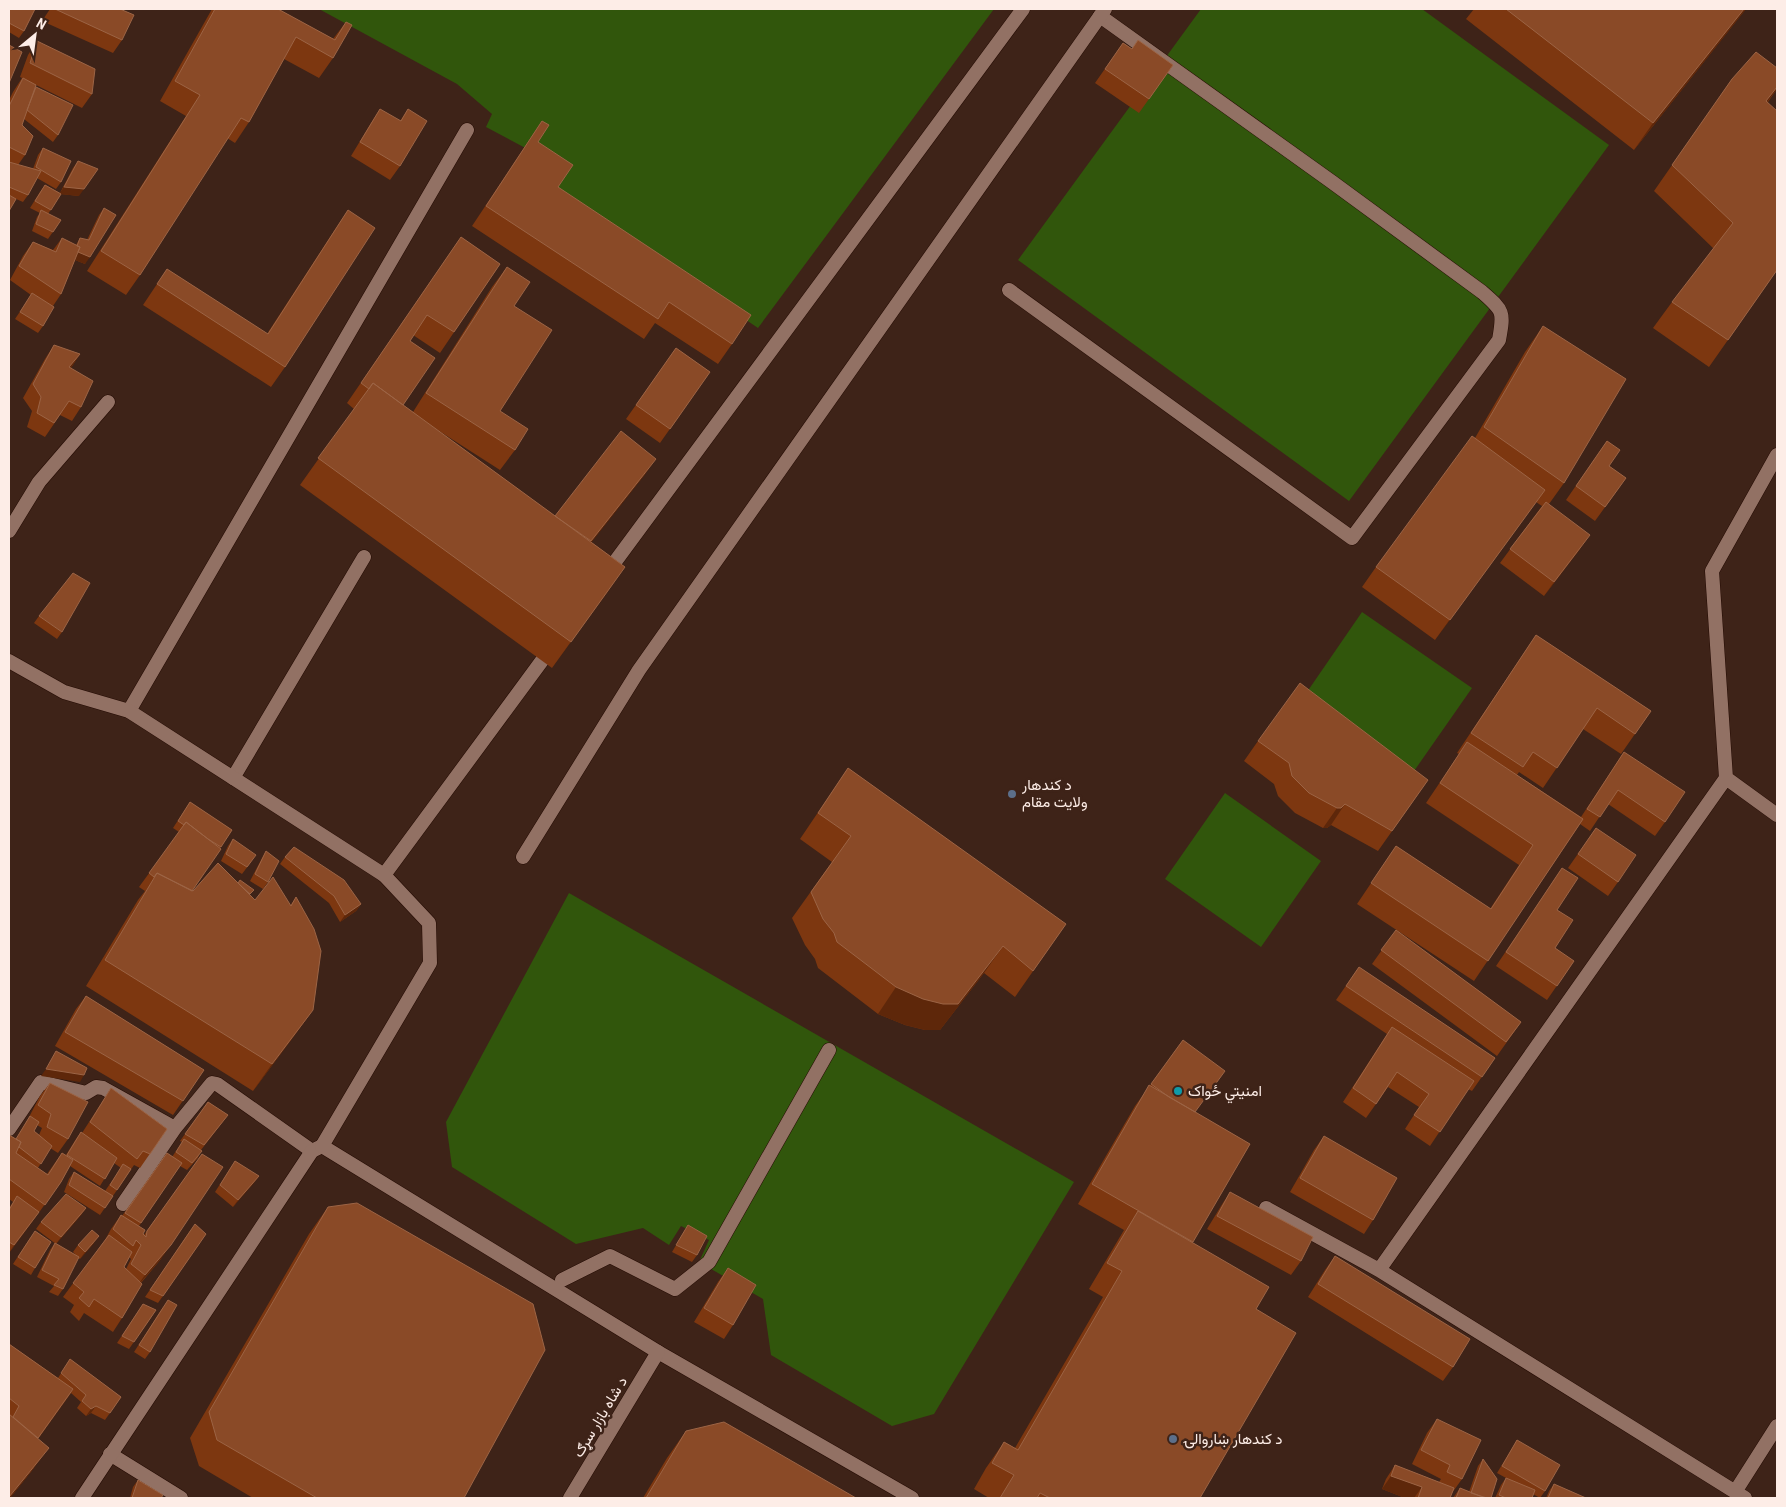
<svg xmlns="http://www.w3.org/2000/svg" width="1786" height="1507" viewBox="0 0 1786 1507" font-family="'Roboto Condensed',Vazirmatn,sans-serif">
  <rect width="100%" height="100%" fill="#3e2318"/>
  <!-- green -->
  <path fill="#31560c" d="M319,9H994L758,328L522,168L531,151L486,127L492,114L457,84Z
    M1201,9H1422L1609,145L1349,501L1018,260Z
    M1362,612L1472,688L1405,784L1296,708Z
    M1225,793L1321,861L1261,947L1165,879Z
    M569,893L1074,1182L934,1414L892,1426L771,1355L763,1299L699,1262L709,1240L681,1226L669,1245L643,1228L576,1244L452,1167L446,1122Z"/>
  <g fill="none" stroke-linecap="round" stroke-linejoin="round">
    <defs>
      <path id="service" d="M1009,290L1352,538L1499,340C1504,312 1504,311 1482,292L1332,182L1100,16
        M233,778L364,557
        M9,1129L41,1082L86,1093L96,1087L103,1088L175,1128
        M123,1204L175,1128L212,1083L217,1084L312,1151
        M110,1454L181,1498"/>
      <path id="minor" d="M9,531L39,482L108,402
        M606,574L1023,9
        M129,711L467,130
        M1726,778L1777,815
        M523,857L639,670L1105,9
        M384,875L552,647
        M1266,1208L1379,1270L1726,778L1712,571L1777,455
        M1379,1270L1745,1498
        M562,1280L610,1256L675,1289L709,1262L829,1050
        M658,1352L912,1498
        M1735,1492L1777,1426
        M82,1498L312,1151L322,1146"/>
      <path id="tertiary" d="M9,661L64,692L129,711L384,875L429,923L430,963L322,1146L658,1352L570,1498"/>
    </defs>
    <!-- service casing -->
    <use href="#service" stroke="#240b03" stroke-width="15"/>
    <!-- minor casing -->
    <use href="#minor" stroke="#240b03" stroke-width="15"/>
    <!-- tertiary casing -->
    <use href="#tertiary" stroke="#240b03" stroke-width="15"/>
    <!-- service -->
    <use href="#service" stroke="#927164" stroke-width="14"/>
    <!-- minor -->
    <use href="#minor" stroke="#927164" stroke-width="14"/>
    <!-- tertiary -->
    <use href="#tertiary" stroke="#927164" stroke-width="14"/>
  </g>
  <!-- wall -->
  <path fill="#7d3710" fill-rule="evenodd" d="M9,9H36H35L24,31L19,38L9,32Z
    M50,9H120L122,40L113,53L42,21Z
    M212,9H278L333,39L346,22L333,58L319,78L284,59L249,122L235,143L227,138L140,275L126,295L87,271L186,116L160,101Z
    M1474,9H1746L1634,150L1466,19Z
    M37,41L92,94L82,108L36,85L35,88L58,135L53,142L24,119L22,125L25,155L18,165L33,169L38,155L43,148L61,182L56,189L37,178L28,195L23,202L16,199L9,211V100L13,92L22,78L20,77L28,55Z
    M1123,43L1132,49L1173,65L1139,113L1095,83Z
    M1777,68V89L1768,102L1777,270L1709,367L1653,328L1672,302L1714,249L1654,191L1732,79Z
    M380,109L400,121L408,109L400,166L390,180L351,156L371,123Z
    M542,121L538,142L558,187L732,344L718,364L655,323L644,339L472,226Z
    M78,161L79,196L61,194L48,214L61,220L48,239L32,231L37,217L40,213L30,208L40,192L45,185L60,193L73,168Z
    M104,208L85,264L75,260L61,294L53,306L43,326L38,333L15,319L31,295L10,280L23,256L33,242L53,250L62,238L76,245L80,238L87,240L99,215Z
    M348,210L285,367L271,387L143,305L167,269L267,334L334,231Z
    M461,237L500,264L440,353L413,335L410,341L403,405L413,412L492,287L507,267L514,306L500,411L515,450L500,470L436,429L555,516L646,473L591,542L625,567L552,668L300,485L354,409L347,403Z
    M1543,326L1564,483L1549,504L1580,549L1544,596L1500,563L1542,506L1536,502L1435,640L1362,587L1376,567L1475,438L1525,352Z
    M54,345L80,354L71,368L81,407L72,421L60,415L45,437L27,427L32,411L23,398L45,359Z
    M676,348L710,372L660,443L626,419Z
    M1607,441L1609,466L1626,478L1595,521L1566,500Z
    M39,616L62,632L57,639L34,623Z
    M1536,635L1651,711L1621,754L1583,729L1543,788L1519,772L1517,775L1581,817L1624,752L1665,822L1655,836L1608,804L1590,831L1580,824L1474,981L1357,904L1396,846L1490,909L1519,865L1426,803L1459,754L1457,753Z
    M1258,741L1428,780L1378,851L1331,825L1327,828H1323L1295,813L1278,796L1274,784L1244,761Z
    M848,768L1066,924L1015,997L984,973L940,1030H925L905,1025L878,1014L818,968L815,959L805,945L792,918L832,862L800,839Z
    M190,802L232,830L192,891H193L250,895L255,900L290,906L296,897L313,1010L294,1036L253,1091L86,986L138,900L145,891L139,887L179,832L173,828Z
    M1596,828L1618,882L1608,896L1568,868Z
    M233,839L251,862L242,874L221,861L228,846Z
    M266,851L268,882L263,889L250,881L262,858Z
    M285,857L361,904L356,911L340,922L329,903L280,864Z
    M1562,868L1557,910L1555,948L1574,961L1547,1000L1496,966Z
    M1396,930L1521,1022L1497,1056L1372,964Z
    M1359,967L1495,1058L1472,1091L1468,1089L1430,1146L1405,1129L1419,1107L1388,1087L1366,1118L1343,1102L1387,1034L1336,1000Z
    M86,996L204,1070L173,1115L55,1046L76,1009Z
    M1183,1040L1195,1112L1250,1144L1192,1242L1256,1309L1200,1498H989L974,1489L986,1468L1004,1442L1015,1448L1103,1297L1089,1289L1124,1230L1078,1204L1135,1106Z
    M50,1083L68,1139L58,1153L50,1148L38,1168L47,1174L62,1153L66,1155L76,1139L81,1132L82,1133L111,1088L167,1129L140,1168L134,1165L100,1215L64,1192L69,1179L74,1172L105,1191L121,1168L114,1163L100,1186L70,1166L61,1182L35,1218L9,1253V1208L13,1202L9,1199V1135L16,1139L28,1119L40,1096ZM37,1125L42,1128L39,1135L34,1131Z
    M208,1102L228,1115L201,1150L198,1158L187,1170L180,1166L139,1226L144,1235L202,1154L161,1259L141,1283L122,1318L113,1332L84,1313L79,1321L70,1312L74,1305L63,1297L105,1240L111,1229L121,1215L122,1216L167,1153L172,1157L182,1142L180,1141ZM129,1257L131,1259L126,1269L124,1267Z
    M1324,1136L1373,1220L1364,1234L1290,1192L1314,1150Z
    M235,1161L259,1176L233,1207L215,1192Z
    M1230,1192L1301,1261L1291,1275L1207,1229L1221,1206Z
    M328,1207L464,1498H253L199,1466L190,1438L309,1234Z
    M86,1208L81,1215L56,1244L76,1255L73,1252L78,1245L94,1243L80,1259L78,1258L63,1289L58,1296L49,1292L54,1286L37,1277L50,1250L55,1243L56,1244L36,1229L41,1222Z
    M688,1225L697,1255L692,1262L672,1252Z
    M190,1231L206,1234L158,1303L145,1297Z
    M30,1238L35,1268L31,1275L13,1264Z
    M1335,1256L1453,1367L1443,1381L1308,1297L1325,1270Z
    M728,1268L733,1325L724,1339L694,1322L718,1282Z
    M143,1304L156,1310L129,1349L117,1343Z
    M163,1307L150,1352L145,1359L134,1352Z
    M9,1344L58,1378L70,1359L121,1397L105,1420L91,1413L86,1416L77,1408L81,1402L71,1393L38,1439L34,1468L10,1498H9Z
    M1437,1419L1462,1479L1452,1493L1450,1498H1405L1382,1489L1386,1479L1395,1465L1439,1482L1441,1479L1412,1464L1427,1433Z
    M686,1431L856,1498H643L667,1458Z
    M1517,1440L1545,1491L1540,1498L1533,1494L1532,1498H1495L1501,1485L1506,1478L1497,1473Z
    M1483,1459L1491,1498H1453L1460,1488L1469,1492L1478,1466Z
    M138,1480L161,1498H130L133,1487Z
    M1554,1484L1586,1498H1546L1549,1491Z"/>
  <!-- shaded-wall -->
  <path fill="#5e270a" d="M1744,9H1746L1634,150L1653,123Z
    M1777,87V89L1768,101L1748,127L1766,101Z
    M64,187L84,189L79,196L59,194Z
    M75,251L90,257L85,264L70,258Z
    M80,354L71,368L69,367Z
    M656,459L646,473L580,557L589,543Z
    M1545,490L1530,510L1435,640L1450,620Z
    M1590,535L1580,549L1544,596L1554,582Z
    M625,567L607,593L552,668L571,642Z
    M1345,804L1331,825L1327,828H1323L1337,808Z
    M361,904L356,911L340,922L345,915Z
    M1003,946L984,973L940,1030H925L905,1025L878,1014L896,987Z
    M313,1010L294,1036L253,1091L272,1064Z
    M46,1069L84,1075L80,1082L41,1076Z
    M259,1176L254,1183L233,1207L238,1200Z
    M86,1208L81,1215L56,1244L61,1237Z
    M39,1212L29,1226L9,1253L14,1245Z
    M99,1236L94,1243L80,1259L85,1252Z
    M171,1245L161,1259L135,1289L145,1275Z
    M96,1406L91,1413L86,1416L91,1409Z
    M49,1448L34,1468L10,1498H9V1497Z
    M1391,1476L1422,1487L1414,1498H1405L1382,1489Z"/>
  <!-- building -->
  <path fill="#8a4a27" stroke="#9c6445" d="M9,9H35L24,31L9,23Z
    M55,9H120L134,15L122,40Z
    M215,9H278L335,40L346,22L352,25L333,58L296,37L249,122L241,118L140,275L101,251L200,95L175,81Z
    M1506,9H1744L1653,123Z
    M1138,40L1173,65L1149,99L1105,69L1123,43L1132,49Z
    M37,41L95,69L92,94L30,63Z
    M9,45L22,52L9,83Z
    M1756,52L1777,68V87L1766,101L1777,111V270L1728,340L1672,302L1733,223L1672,165L1732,79Z
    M23,78L36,85L22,125L33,136L25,155L9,147V106Z
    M36,87L73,105L58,135L27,110Z
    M380,109L401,121L408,109L427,121L400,166L360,142Z
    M542,121L549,125L538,142L573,165L558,187L751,315L732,344L669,302L658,319L486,206Z
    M43,148L71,161L61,182L36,167Z
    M78,161L98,169L84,189L64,187Z
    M9,162L41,171L28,195L9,187Z
    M45,185L61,194L51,210L35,201Z
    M9,195L16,199L9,211Z
    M104,208L116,215L90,257L78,252L80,247L77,246L80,238L89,240Z
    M41,210L61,220L53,232L36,224Z
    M348,210L375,228L285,367L157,284L167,269L268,334Z
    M461,237L500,264L454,332L427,315L410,341L435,358L403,405L373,383L369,389L361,383Z
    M62,238L80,247L61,294L19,266L33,242L56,252Z
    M507,267L530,282L514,306L552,330L500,411L528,429L515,450L426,393Z
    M32,293L54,307L43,326L20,312Z
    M1543,326L1626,379L1564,483L1484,427Z
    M54,345L80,354L69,367L93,381L81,407L69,401L54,423L37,413L41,397L33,384Z
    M676,348L710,372L670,429L636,405Z
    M373,383L625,567L571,642L318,458Z
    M621,431L656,459L591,541L555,516Z
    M1472,436L1545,490L1450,620L1376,567Z
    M1607,441L1620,450L1609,466L1626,478L1605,507L1576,486Z
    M1546,502L1590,535L1554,582L1510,549Z
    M73,573L90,583L62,632L39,616Z
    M1536,635L1651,711L1635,734L1597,708L1557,768L1533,752L1523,767L1471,733Z
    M1300,683L1428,780L1392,831L1345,804L1341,808H1337L1309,793L1292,776L1289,763L1258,741Z
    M1467,742L1583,819L1488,961L1371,883L1396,846L1491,909L1533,845L1440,783Z
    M1624,752L1685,792L1665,822L1618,790L1600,817L1587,809Z
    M848,768L1066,924L1033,971L1003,946L958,1004H943L923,999L896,987L837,942L834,933L823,919L811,892L851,836L818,813Z
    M190,802L232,830L221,847L208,839L186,822L184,825L178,821Z
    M186,822L221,849L192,891L157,873L154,877L149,873Z
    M1596,828L1636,855L1618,882L1578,854Z
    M233,839L256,855L247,867L226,854Z
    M294,847L344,880L361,904L345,915L334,896L285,857Z
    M266,851L279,861L268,882L255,874Z
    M218,863L255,900L273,877L291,906L296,897L314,929L321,951L313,1010L272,1064L105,960L157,873L193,891Z
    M1562,868L1578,878L1557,910L1573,920L1555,948L1574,961L1557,986L1506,952Z
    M240,880L254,890L250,894L238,883Z
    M1396,930L1521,1022L1506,1042L1381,950Z
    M1359,967L1495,1058L1482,1077L1346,986Z
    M86,996L204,1070L183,1101L65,1032Z
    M1392,1027L1474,1081L1440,1132L1414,1115L1429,1094L1397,1072L1376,1104L1353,1088Z
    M1183,1040L1225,1071L1195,1112L1169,1097L1151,1084Z
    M56,1051L87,1068L84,1075L46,1069Z
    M50,1083L88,1102L68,1139L47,1127L51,1114L38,1105Z
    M1149,1085L1250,1144L1193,1242L1092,1184Z
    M111,1088L167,1129L150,1154L143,1151L137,1159L90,1122Z
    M208,1102L228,1115L204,1145L185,1134Z
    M30,1116L39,1122L34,1131L52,1146L41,1164L19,1147L21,1142L16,1139Z
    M81,1132L117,1158L105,1179L67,1155Z
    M9,1135L21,1142L16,1153L48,1175L62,1153L73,1160L61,1182L45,1205L9,1179Z
    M1324,1136L1397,1178L1373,1220L1300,1178Z
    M184,1139L202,1151L192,1163L176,1152Z
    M167,1153L182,1163L141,1223L125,1213Z
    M202,1154L223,1167L171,1245L145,1275L131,1264L141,1245L136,1240L133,1246L113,1229L121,1215L145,1230L143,1234L146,1237L147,1231Z
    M235,1161L259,1176L238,1200L220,1185Z
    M123,1164L131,1169L117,1190L110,1185Z
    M74,1172L113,1196L105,1208L69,1185Z
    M1230,1192L1313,1237L1301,1261L1217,1216Z
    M66,1194L86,1208L61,1237L41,1222Z
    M17,1196L39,1212L14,1245L9,1242V1210Z
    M357,1203L533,1304L545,1350L464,1498H317L217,1440L209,1412L328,1207Z
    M1138,1211L1269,1287L1256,1309L1296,1333L1200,1498H1050L1040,1493L1037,1498H1000L1014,1475L992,1463L1004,1442L1018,1450L1122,1271L1107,1263Z
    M195,1224L206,1234L163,1296L150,1290Z
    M688,1225L707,1236L697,1255L676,1245Z
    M92,1230L99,1236L85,1252L78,1245Z
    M35,1231L51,1242L35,1268L18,1257Z
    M109,1235L132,1252L124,1267L142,1284L122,1318L94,1299L89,1307L79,1298L84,1292L73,1283Z
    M55,1243L79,1257L63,1289L54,1285L59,1279L42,1270Z
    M1335,1256L1470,1339L1453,1367L1318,1284Z
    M728,1268L756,1285L733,1325L704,1308Z
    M168,1300L177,1305L150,1352L139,1345Z
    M143,1304L156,1310L134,1342L122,1336Z
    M9,1344L73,1389L38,1438L13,1417L19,1406L9,1398Z
    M70,1359L121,1397L110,1413L96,1406L91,1409L82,1401L86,1395L61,1373Z
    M9,1414L49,1448L9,1497Z
    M1437,1419L1481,1440L1462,1479L1447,1472L1450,1465L1421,1450Z
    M724,1422L856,1498H646L686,1431Z
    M1517,1440L1560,1465L1545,1491L1502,1466Z
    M1483,1459L1497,1479L1491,1498H1487L1471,1493Z
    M1395,1465L1454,1488L1450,1498H1418L1422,1487L1391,1476Z
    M1506,1478L1535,1490L1532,1498H1506L1499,1495Z
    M138,1480L163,1495L161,1498H132Z
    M1554,1484L1586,1498H1548Z
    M1460,1488L1485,1498H1456Z"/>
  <!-- markers -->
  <g fill="#5c6f8a" stroke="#3e2318" stroke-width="2">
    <circle cx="1012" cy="794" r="5"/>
    <circle cx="1173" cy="1439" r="5"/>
  </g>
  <circle fill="#0f9aa8" stroke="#3e2318" stroke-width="2" cx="1178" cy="1091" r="5"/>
  <g text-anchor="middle" stroke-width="5" stroke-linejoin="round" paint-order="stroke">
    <!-- poi labels -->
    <g font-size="15" fill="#fdede7" stroke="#3e2318" text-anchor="start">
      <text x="1022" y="790">د کندهار<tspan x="1022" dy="17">ولايت مقام</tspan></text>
      <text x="1188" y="1096">امنيتي ځواک</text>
      <text x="1183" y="1444">د کندهار ښاروالۍ</text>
    </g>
    <!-- street labels -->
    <g font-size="15" fill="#fdede7" stroke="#3e2318">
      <text transform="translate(600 1417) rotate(-59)" y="5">د شاه بازار سړګ</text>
    </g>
  </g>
  <!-- border -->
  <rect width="1786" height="1507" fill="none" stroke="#fdede7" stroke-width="20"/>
  <!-- north arrow -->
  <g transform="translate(35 35) rotate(29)" stroke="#3e2318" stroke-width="4" paint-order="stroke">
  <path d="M0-4L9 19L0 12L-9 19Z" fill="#fdede7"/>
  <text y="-8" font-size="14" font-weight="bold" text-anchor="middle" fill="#fdede7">N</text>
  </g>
</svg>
